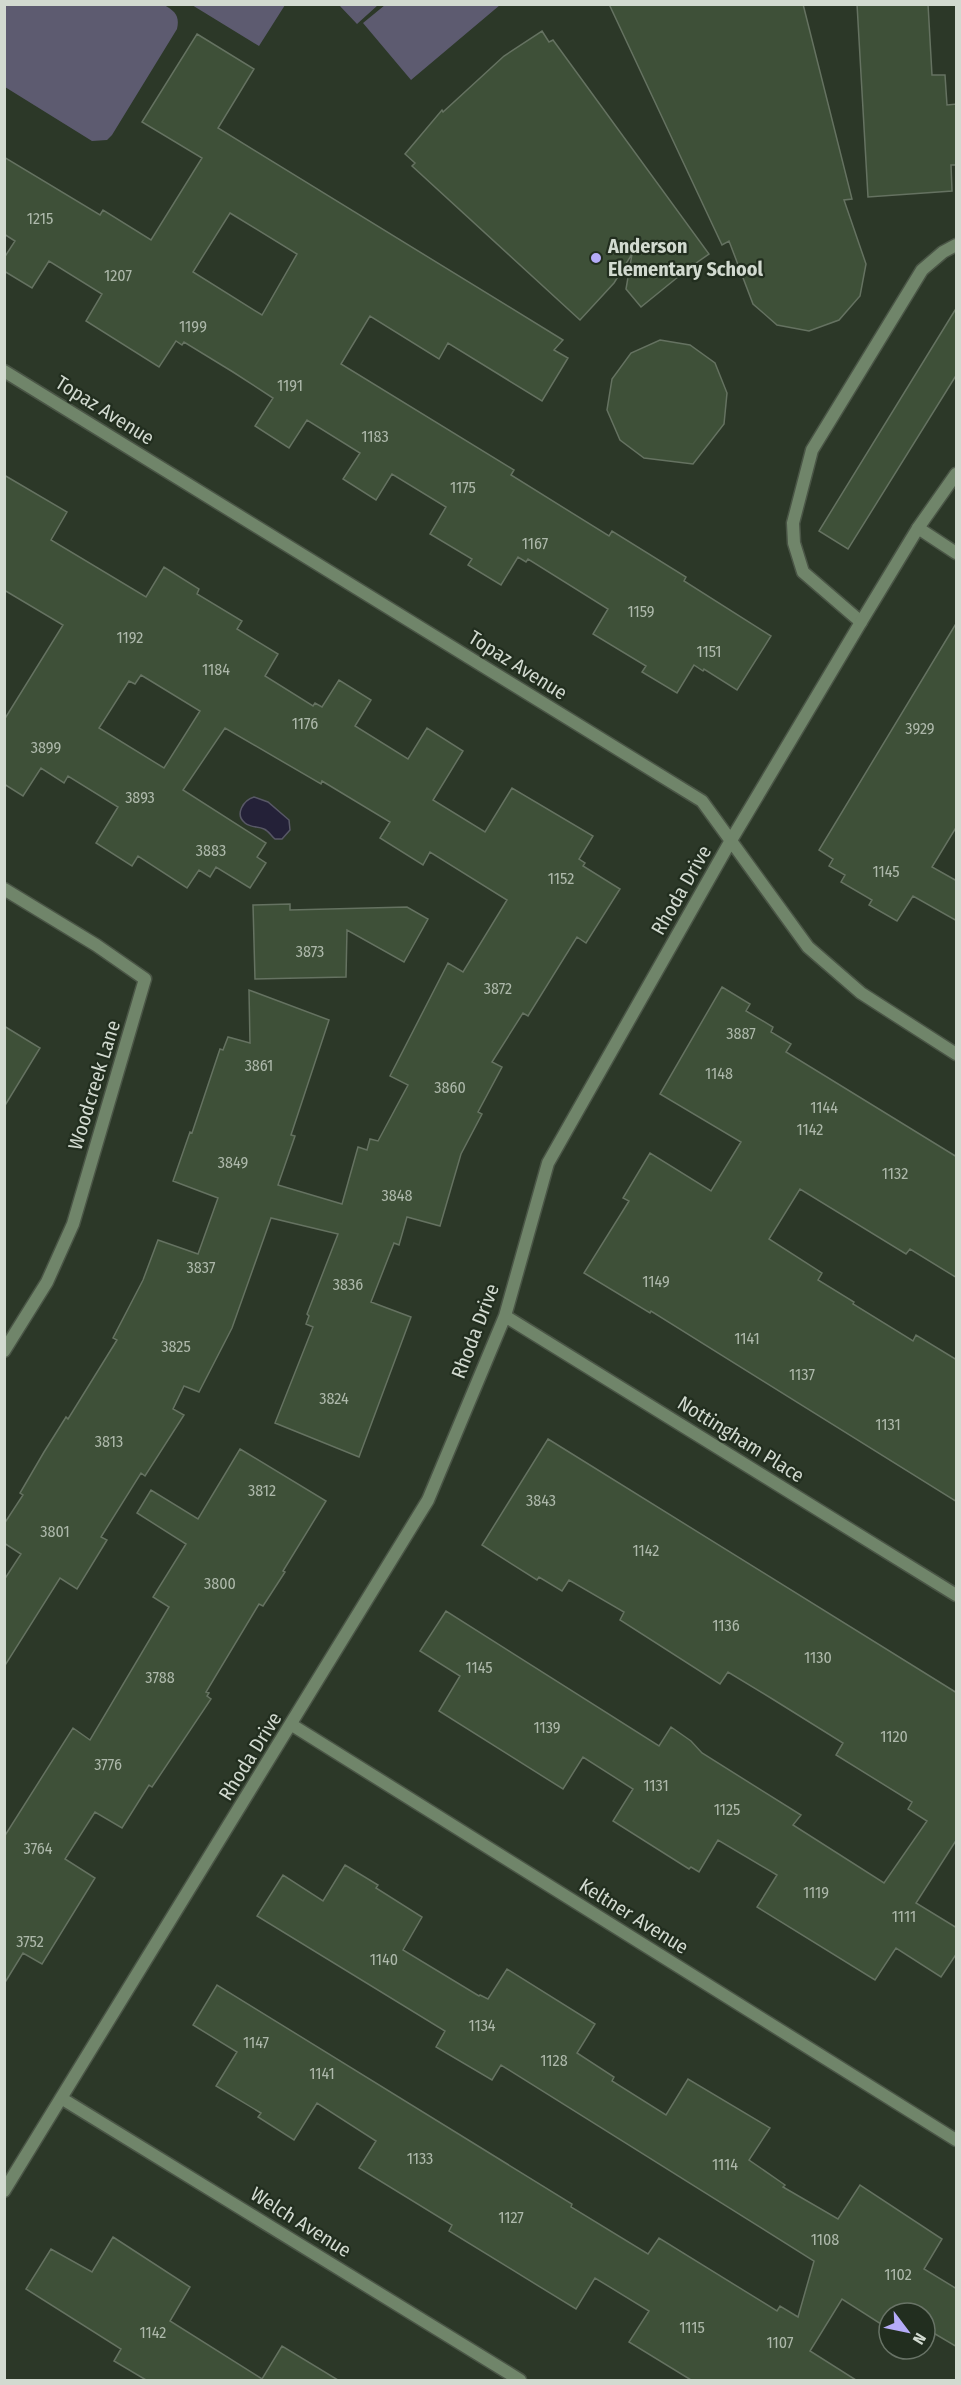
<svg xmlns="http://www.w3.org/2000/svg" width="961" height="2385" viewBox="0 0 961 2385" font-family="'Fira Sans Condensed',sans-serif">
  <rect width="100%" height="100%" fill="#2c3828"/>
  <!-- green -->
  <path fill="#5d5b70" d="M4,5H164C175,11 180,16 177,29L112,135L107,140L92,141L5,87Z
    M192,5H285L259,46Z
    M339,5H378L357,24Z
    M385,5V4L500,5L411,80L363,23Z"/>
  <!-- water -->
  <path fill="#242138" stroke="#585866" stroke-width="1.5" d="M254,797L268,802L289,820L290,830L282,839H275C271,836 269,831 264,829C258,826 251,828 245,823C234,814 244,800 254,797Z"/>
  <!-- building -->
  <path fill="#3e5038" stroke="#657261" stroke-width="1.5" fill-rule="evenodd" d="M609,4H803L852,199L844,200L866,264L860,296L839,320L809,331L777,325L753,304L729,241L722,245Z
    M857,4H928L932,75H945L947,105L957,104V165H951L952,191L868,197Z
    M542,31L549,42L553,40L709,254L689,268L641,307L626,289L632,254L614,283L580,320L412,166L415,163L405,154L442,110L443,112L504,56Z
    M197,34L254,69L218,128L563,340L554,350L568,358L542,401L448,343L439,359L370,316L341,364L514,470L511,475L609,536L612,531L686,577L684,581L771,636L737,690L704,669L703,671L694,665L677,693L642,672L646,666L593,634L608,609L528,559L526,562L518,557L501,585L468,565L472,559L430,534L446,507L392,474L376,500L343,479L360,453L307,420L289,448L255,426L273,398L233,372L184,342L182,345L176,341L159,367L86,321L102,294L49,261L32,288L4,271V258L15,241L4,234V157L100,215L103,210L151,240L202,158L142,122ZM230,213L297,254L262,315L193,272Z
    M957,307V374L848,549L819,531Z
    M660,340L690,345L715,363L727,393L724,424L693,464L644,458L620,440L607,410L612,379L631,353Z
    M4,475L67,512L51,540L146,597L164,567L199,589L197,594L242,621L237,629L278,654L265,676L313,706L315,703L322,707L339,680L371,700L355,726L408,759L427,728L463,751L433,800L485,832L512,788L593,836L579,859L585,863L583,866L620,889L586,943L577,937L528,1016L523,1013L492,1062L502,1067L478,1112L482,1114L461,1154L440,1226L407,1217L399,1245L394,1243L371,1302L411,1317L359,1457L275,1423L313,1327L306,1324L309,1316L307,1314L338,1234L271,1218L232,1328L199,1392L184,1386L173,1409L184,1415L145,1476L141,1473L101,1537L107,1540L77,1589L60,1578L4,1667V1580L21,1554L4,1543V1524L23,1495L20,1493L44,1452L66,1417L68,1419L117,1340L113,1338L143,1280L158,1240L198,1254L218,1198L173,1181L190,1132L192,1133L220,1049L223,1050L228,1037L250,1043L249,990L329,1020L291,1135L295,1136L278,1185L342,1204L358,1147L367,1150L370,1139L378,1141L408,1085L390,1076L448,963L463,972L507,900L430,852L423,865L380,838L390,822L322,781L321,784L225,728L183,790L266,843L257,857L266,863L250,888L216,867L210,877L199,870L187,888L138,856L132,866L96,843L118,807L68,776L64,783L41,768L23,796L4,784V720L63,625L4,590ZM141,675L200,711L164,768L99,728L129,681L135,684Z
    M957,622V826L932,867L957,881V921L913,896L897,921L869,905L872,900L841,882L845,875L829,866L833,859L819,850Z
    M290,904V910L407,907L428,919L404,962L347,930L346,977L255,979L253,905Z
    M722,987L750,1004L746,1011L773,1027L771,1032L791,1044L786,1052L957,1157V1278L910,1249L906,1254L800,1189L769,1239L822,1273L818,1280L854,1302L853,1304L913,1341L916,1335L957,1360V1502L651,1311L650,1313L584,1273L629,1201L623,1198L650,1153L711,1191L741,1142L660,1094Z
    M4,1026L40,1048L4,1107Z
    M548,1439L957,1693V1839L916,1903L957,1928V1953L941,1977L896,1948L875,1980L757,1907L777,1875L718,1840L699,1872L691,1867L689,1869L613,1821L633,1789L583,1757L563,1789L439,1711L460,1676L420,1651L446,1611L659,1746L671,1727L691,1741L702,1753L801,1815L793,1825L884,1883L927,1821L908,1809L912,1802L836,1755L843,1743L774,1700L728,1672L720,1684L620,1620L624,1612L569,1580L562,1591L539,1577L537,1580L482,1545Z
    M240,1449L326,1501L283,1571L285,1572L263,1606L259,1604L206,1692L209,1693L207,1696L211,1699L152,1787L149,1785L122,1828L95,1812L65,1859L95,1878L42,1964L23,1953L4,1984V1837L73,1728L90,1740L169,1607L153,1597L186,1544L137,1513L151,1490L198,1519Z
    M345,1865L378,1885L376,1888L422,1917L403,1950L479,1996L480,1995L488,1999L507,1969L595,2024L577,2053L614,2077L612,2081L666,2115L688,2079L770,2128L749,2160L785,2185L783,2187L838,2219L860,2185L942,2239L924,2269L957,2289V2347L925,2328V2313H901L895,2309L892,2313H889V2318L884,2326L842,2299L810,2351L856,2380H691L629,2342L649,2311L595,2278L576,2309L449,2231L452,2225L359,2168L376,2141L317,2103L294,2140L258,2117L261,2113L216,2086L237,2052L193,2025L217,1985L572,2204L571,2207L648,2254L659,2238L777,2311L780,2306L798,2317L814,2261L501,2065L492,2080L436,2047L445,2031L257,1916L283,1875L323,1901Z
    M113,2237L190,2287L170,2321L262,2379L282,2346L338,2380H146L114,2361L121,2349L26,2289L51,2249L92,2272Z"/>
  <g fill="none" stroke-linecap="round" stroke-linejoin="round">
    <defs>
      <path id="lane" d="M918,528L956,553
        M861,622L803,572L794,543L793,523L812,450L922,270L943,252L956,245"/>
      <path id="street" d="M4,371L702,801L808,947L861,993L956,1054
        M4,889L96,945L145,979L73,1224L47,1282L4,1351
        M505,1316L956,1595
        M292,1725L956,2140
        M61,2098L520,2380
        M4,2191L428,1500L505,1316L548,1163L730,842L861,622L918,528L956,474"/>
    </defs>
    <!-- lane casing -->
    <use href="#lane" stroke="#4a5546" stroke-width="15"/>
    <!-- street casing -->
    <use href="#street" stroke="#4a5546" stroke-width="15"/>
    <!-- lane -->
    <use href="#lane" stroke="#70856a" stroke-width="12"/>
    <!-- street -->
    <use href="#street" stroke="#70856a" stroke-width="12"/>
  </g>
  <!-- markers -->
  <circle fill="#b5acf8" stroke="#222e1f" stroke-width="2" cx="596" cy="258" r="6"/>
  <g text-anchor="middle" stroke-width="4.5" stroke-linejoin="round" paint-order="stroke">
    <!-- number labels -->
    <g font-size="16" fill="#adb8aa">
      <text x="40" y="224">1215</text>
      <text x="118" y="281">1207</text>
      <text x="193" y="332">1199</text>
      <text x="290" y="391">1191</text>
      <text x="375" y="442">1183</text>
      <text x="463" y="493">1175</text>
      <text x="535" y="549">1167</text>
      <text x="641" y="617">1159</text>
      <text x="130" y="643">1192</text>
      <text x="709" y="657">1151</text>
      <text x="216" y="675">1184</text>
      <text x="305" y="729">1176</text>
      <text x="920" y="734">3929</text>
      <text x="46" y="753">3899</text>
      <text x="140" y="803">3893</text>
      <text x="211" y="856">3883</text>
      <text x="886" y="877">1145</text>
      <text x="561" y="884">1152</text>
      <text x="310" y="957">3873</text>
      <text x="498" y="994">3872</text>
      <text x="741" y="1039">3887</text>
      <text x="259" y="1071">3861</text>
      <text x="719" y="1079">1148</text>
      <text x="450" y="1093">3860</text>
      <text x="824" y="1113">1144</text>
      <text x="810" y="1135">1142</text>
      <text x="233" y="1168">3849</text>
      <text x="895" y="1179">1132</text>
      <text x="397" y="1201">3848</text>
      <text x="201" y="1273">3837</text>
      <text x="656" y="1287">1149</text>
      <text x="348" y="1290">3836</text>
      <text x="747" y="1344">1141</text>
      <text x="176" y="1352">3825</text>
      <text x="802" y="1380">1137</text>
      <text x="334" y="1404">3824</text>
      <text x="888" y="1430">1131</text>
      <text x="109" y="1447">3813</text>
      <text x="262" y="1496">3812</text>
      <text x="541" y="1506">3843</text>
      <text x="55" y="1537">3801</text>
      <text x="646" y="1556">1142</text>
      <text x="220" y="1589">3800</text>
      <text x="726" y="1631">1136</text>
      <text x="818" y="1663">1130</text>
      <text x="479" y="1673">1145</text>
      <text x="160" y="1683">3788</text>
      <text x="547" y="1733">1139</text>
      <text x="894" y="1742">1120</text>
      <text x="108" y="1770">3776</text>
      <text x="656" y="1791">1131</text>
      <text x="727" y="1815">1125</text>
      <text x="38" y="1854">3764</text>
      <text x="816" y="1898">1119</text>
      <text x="904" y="1922">1111</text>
      <text x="30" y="1947">3752</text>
      <text x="384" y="1965">1140</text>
      <text x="482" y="2031">1134</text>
      <text x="256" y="2048">1147</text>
      <text x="554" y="2066">1128</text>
      <text x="322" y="2079">1141</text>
      <text x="420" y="2164">1133</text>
      <text x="725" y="2170">1114</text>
      <text x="511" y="2223">1127</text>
      <text x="825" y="2245">1108</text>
      <text x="898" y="2280">1102</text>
      <text x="692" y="2333">1115</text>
      <text x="153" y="2338">1142</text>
      <text x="780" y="2348">1107</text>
    </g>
    <!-- poi labels -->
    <g font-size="20" font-weight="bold" fill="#d2dad0" stroke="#222e1f" text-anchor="start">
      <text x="608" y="253">Anderson<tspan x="608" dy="23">Elementary School</tspan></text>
    </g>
    <!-- street labels -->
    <g font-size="20" fill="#d2dad0" stroke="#222e1f">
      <text transform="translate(105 410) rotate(32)" y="7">Topaz Avenue</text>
      <text transform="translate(518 665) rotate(32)" y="7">Topaz Avenue</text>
      <text transform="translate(681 890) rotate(-60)" y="7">Rhoda Drive</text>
      <text transform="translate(94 1085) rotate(-73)" y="7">Woodcreek Lane</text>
      <text transform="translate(475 1331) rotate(-69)" y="7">Rhoda Drive</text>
      <text transform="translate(741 1439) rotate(32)" y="7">Nottingham Place</text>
      <text transform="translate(250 1756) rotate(-58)" y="7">Rhoda Drive</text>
      <text transform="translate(634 1916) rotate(32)" y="7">Keltner Avenue</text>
      <text transform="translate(301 2222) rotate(32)" y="7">Welch Avenue</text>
    </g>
  </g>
  <!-- border -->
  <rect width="961" height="2385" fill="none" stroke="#d2dad0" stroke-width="12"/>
  <!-- north arrow -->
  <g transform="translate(907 2331) rotate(122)"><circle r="28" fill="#222e1f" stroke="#687366" stroke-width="1.5"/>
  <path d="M0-4.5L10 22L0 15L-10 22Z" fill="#b5acf8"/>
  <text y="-9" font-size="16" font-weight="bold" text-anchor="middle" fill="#d2dad0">N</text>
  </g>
</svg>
